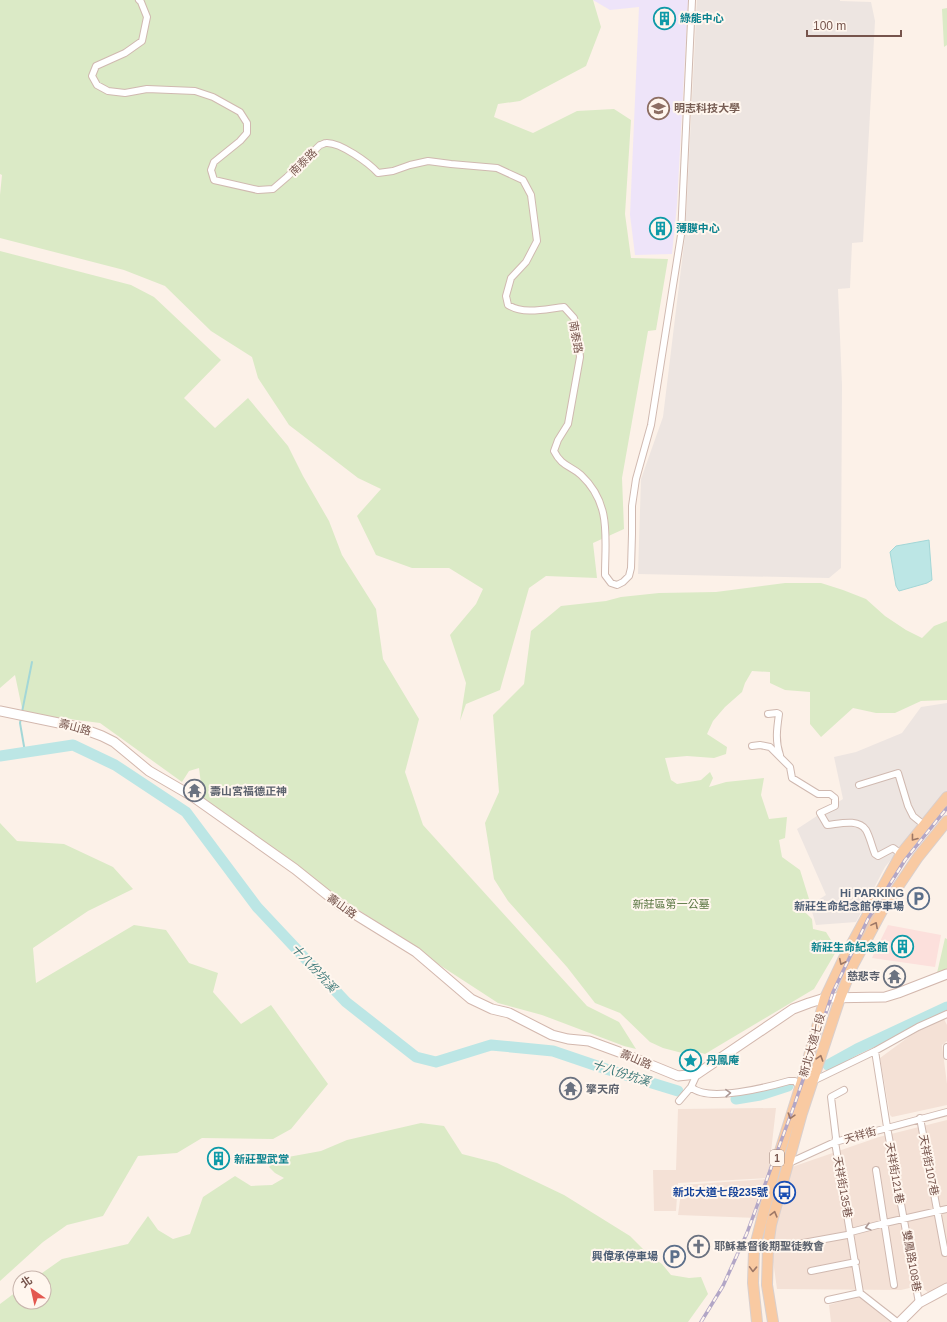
<svg xmlns="http://www.w3.org/2000/svg" width="947" height="1322" viewBox="0 0 947 1322" font-family="Arial,'Noto Sans TC',sans-serif">
  <rect width="100%" height="100%" fill="#fcf1e8"/>
  <!-- residential -->
  <path fill="#f4e1d6" d="M943,1017L947,1025V1041L942,1045L947,1084V1105L892,1117L890,1115L880,1058L918,1030Z
    M776,1108L768,1178L678,1183L676,1211H654L653,1170H676L678,1109Z
    M947,1120V1284L930,1294L924,1289L922,1285L901,1290L777,1289L772,1253L777,1209L789,1168L879,1137Z
    M767,1179L757,1218L678,1215L682,1185Z
    M858,1296L894,1322H831L829,1305Z"/>
  <!-- commercial -->
  <path fill="#fce0dc" d="M888,925L941,935L935,967L872,958Z"/>
  <!-- industrial -->
  <path fill="#ede5e1" d="M697,0H840V1L871,2L875,21L863,242L852,243L850,288L838,289L842,385L841,568L829,578L638,574L641,479L663,417L685,236Z
    M947,703V791L885,867L856,922L816,925L810,905L826,895L797,829L843,799L834,757L856,752L902,733L921,707Z"/>
  <!-- education -->
  <path fill="#eee4f9" d="M593,0H688L677,205L672,254L635,255L630,215L639,7L610,10Z"/>
  <!-- green -->
  <path fill="#dbeac6" d="M0,0H593L601,27L586,66L520,101L498,104L494,117L533,133L577,111L614,109L631,120L625,214L631,258L668,259L656,330L648,331L622,478L624,529L593,543L597,578L546,576L529,588L500,690L466,704L460,721L466,683L450,635L476,604L483,589L449,568H412L376,555L357,516L381,489L358,478L289,425L258,378L252,357L211,331L165,286L124,270L0,238V195L2,175L0,174Z
    M947,8V45L944,47L942,9Z
    M0,251L131,285L154,297L221,360L184,398L215,428L248,398L288,446L303,476L329,521L342,555L376,609L383,659L419,719L405,772L423,825L587,1006L619,1022L636,1049L624,1046L542,1015L498,1003L435,962L287,861L203,800L199,768L189,771L182,782L100,723L23,713L15,675L0,688Z
    M785,583H821L843,590L866,599L885,616L906,630L922,638L934,626L947,621V700L921,701L895,713H876L853,708L821,737L810,724V692L785,690L770,683V672L752,671L745,683L742,692L725,707L713,721L707,734L727,747L726,754L714,758L687,756L665,758L671,780L677,784L701,780L710,772L713,778L709,787L726,782L764,778L761,795L769,819L787,817L785,838L779,840L782,857L800,870L809,899L803,910L812,919L813,929L826,932L837,950L814,989L705,1054L695,1051L686,1054L663,1048L650,1042L620,1013L595,1003L567,967L508,901L494,879L485,823L499,792L493,715L524,684L531,631L561,606L606,601L621,597L659,593L716,592Z
    M0,823L17,841L64,844L113,867L133,889L88,911L33,948L36,983L134,925L166,930L189,963L218,973L213,992L241,1024L271,1005L328,1084L291,1129L273,1139L202,1138L177,1153L138,1156L103,1216L67,1225L43,1242L0,1281Z
    M945,938L947,939V969L937,973Z
    M421,1123L444,1126L462,1154L497,1163L564,1195L630,1236L650,1256L662,1264L671,1275L689,1278L701,1277L708,1294L688,1322H0V1304L20,1289V1302H44V1278H35L62,1259L128,1244L148,1216L158,1230L173,1239L190,1234L203,1197L235,1176L251,1186L272,1185L284,1178L275,1173L269,1167L277,1159L321,1151L347,1140Z"/>
  <!-- water -->
  <path fill="#bce6e5" stroke="#a3d7d7" d="M929,540L932,580L927,583L899,591L896,586L890,552L896,546Z"/>
  <g fill="none" stroke-linecap="round" stroke-linejoin="round">
    <!-- stream -->
    <path stroke="#a3d7d7" stroke-width="2" d="M22,712L32,662
      M21,718L20,723L25,752"/>
    <!-- river -->
    <path stroke="#bce6e5" stroke-width="11" d="M0,756L73,745L115,765L186,812L257,907L346,1002L416,1057L436,1062L491,1045L553,1051L606,1069L678,1091
      M828,1065L857,1049L947,1007
      M736,1099L760,1095L788,1086"/>
    <defs>
      <path id="street" d="M139,0L141,2L147,17L142,41L125,53L96,66L92,76L97,85L108,91L125,93L147,89L195,91L213,97L240,112L247,123V133L240,141L214,162L211,170L214,180L258,190L273,189L287,177L320,145C322,145 324,143 326,143C340,142 369,163 378,173L393,171L410,165L428,161L451,164L497,168L523,180L531,195L537,241L526,262L511,278L506,296L508,305C525,315 545,309 564,307L574,318L578,338L580,357L568,424L558,440L554,451C562,467 570,465 581,475C612,504 605,538 605,575L611,583L617,585L623,582L629,576L631,568L632,534V506L636,479L651,425L681,235L692,0
        M768,714L777,713L779,714C777,728 775,741 780,755
        M752,746L760,745L770,747L790,767L792,778L818,794H830L835,798V806L820,813L827,825C839,824 858,818 866,830C870,837 872,847 875,854L878,856L893,848L901,854
        M859,785L898,773L908,806L913,816L924,825
        M947,1047V1056
        M875,1051L887,1127L919,1303
        M813,1081L875,1051L918,1027L947,1014
        M691,1087C708,1103 768,1087 789,1081H795L798,1085L799,1089
        M844,1090L831,1097L836,1138L835,1142L860,1293L897,1322
        M679,1101L691,1087L697,1074
        M920,1118L945,1253
        M776,1164L789,1163L835,1142L947,1112
        M876,1170L894,1285
        M803,1243L847,1235L851,1232L885,1223L947,1209
        M811,1271L856,1262
        M828,1300L860,1293"/>
      <path id="secondary" d="M0,711L78,727L102,736L114,742L149,771L192,796L295,869L340,905L416,952L471,999L492,1009L509,1013L552,1035L568,1039L589,1041L619,1052L678,1076L697,1074L793,1009L809,1003L825,998L885,997L898,993L947,974
        M900,1322L919,1303L947,1288"/>
      <path id="primary" d="M757,1322L753,1283L754,1250L776,1164L803,1078L825,998L843,960L901,854L947,797
        M773,1322L767,1285L768,1246L771,1225L802,1113L840,998L852,967L883,909L918,857L947,821"/>
    </defs>
    <!-- street casing -->
    <use href="#street" stroke="#d0b9b0" stroke-width="8"/>
    <!-- secondary casing -->
    <use href="#secondary" stroke="#d3b8ae" stroke-width="11"/>
    <!-- primary casing -->
    <use href="#primary" stroke="#d9cfcd" stroke-width="12"/>
    <!-- street -->
    <use href="#street" stroke="#fff" stroke-width="6"/>
    <!-- secondary -->
    <use href="#secondary" stroke="#fff" stroke-width="9"/>
    <!-- primary -->
    <use href="#primary" stroke="#f9caa2" stroke-width="10"/>
    <defs>
      <path id="rail" d="M701,1322L723,1286L747,1233L794,1106L833,992L868,919L905,860L947,808"/>
    </defs>
    <!-- rail casing -->
    <use href="#rail" stroke="#b2a6c6" stroke-width="3.5"/>
    <!-- rail -->
    <use href="#rail" stroke="#fff6ee" stroke-width="2" stroke-dasharray="6" stroke-linecap="butt"/>
  </g>
  <!-- one-way arrows -->
  <defs><path id="oneway-chevron" d="M-2-3.5L2.5 0L-2 3.5" fill="none" stroke-width="1.6" stroke-linecap="round" stroke-linejoin="round"/></defs>
  <g stroke="#9d7766">
    <use href="#oneway-chevron" transform="translate(914 838) rotate(128)"/>
    <use href="#oneway-chevron" transform="translate(875 925) rotate(-62)"/>
    <use href="#oneway-chevron" transform="translate(842 962) rotate(116)"/>
    <use href="#oneway-chevron" transform="translate(820 1058) rotate(-72)"/>
    <use href="#oneway-chevron" transform="translate(791 1116) rotate(107)"/>
    <use href="#oneway-chevron" transform="translate(774 1214) rotate(-75)"/>
    <use href="#oneway-chevron" transform="translate(753 1269) rotate(92)"/>
  </g>
  <g stroke="#ad9894">
    <use href="#oneway-chevron" transform="translate(728 1093) rotate(-2)"/>
    <use href="#oneway-chevron" transform="translate(868 1227) rotate(165)"/>
  </g>
  <!-- icons -->
  <defs>
    <symbol id="building-ring" viewBox="-11 -11 22 22"><circle r="9.5" fill="#fff6ee" stroke="#0f9aa8" stroke-width="1.5"/><path d="M-4-6H4V6H1V3H-1V6H-4ZM-2.5-4.3h1.7v1.8h-1.7ZM.8-4.3h1.7v1.8H.8ZM-2.5-1h1.7V.8h-1.7ZM.8-1h1.7V.8H.8Z" fill="#0f9aa8"/></symbol>
    <symbol id="university-ring" viewBox="-11 -11 22 22"><circle r="9.5" fill="#fff6ee" stroke="#8d6e63" stroke-width="1.5"/><path d="M0-5L7-2L0 1L-7-2ZM-4 1L0 2.5L4 1V4Q0 6-4 4Z" fill="#8d6e63"/></symbol>
    <symbol id="temple-ring" viewBox="-11 -11 22 22"><circle r="9.5" fill="#fff6ee" stroke="#6b7280" stroke-width="1.5"/><path d="M0-6L5-2H3V0L6.5 2.5H4V6H1.5V3h-3V6H-4V2.5H-6.5L-3 0V-2H-5Z" fill="#6b7280"/></symbol>
    <symbol id="parking-ring" viewBox="-11 -11 22 22"><circle r="9.5" fill="#fff6ee" stroke="#5c6f8a" stroke-width="1.5"/><path d="M-3.5-5.5H1a3.5 3.5 0 0 1 0 7H-1V5.5H-3.5ZM-1-3.4V-.6H.8a1.4 1.4 0 0 0 0-2.8Z" fill="#5c6f8a"/></symbol>
    <symbol id="sight-ring" viewBox="-11 -11 22 22"><circle r="9.5" fill="#fff6ee" stroke="#0f9aa8" stroke-width="1.5"/><path d="M0-6L1.8-2.2L6-1.7L2.9 1.2L3.7 5.4L0 3.3L-3.7 5.4L-2.9 1.2L-6-1.7L-1.8-2.2Z" fill="#0f9aa8"/></symbol>
    <symbol id="bus-ring" viewBox="-11 -11 22 22"><circle r="9.5" fill="#fff6ee" stroke="#1a4fb4" stroke-width="1.5"/><path d="M-5-6H5V4H4V6H2V4H-2V6H-4V4H-5ZM-3.5-4V0h7V-4ZM-3.5 1.2v1.5H-2V1.2ZM2 1.2v1.5H3.5V1.2Z" fill="#1a4fb4"/></symbol>
    <symbol id="church-ring" viewBox="-11 -11 22 22"><circle r="9.5" fill="#fff6ee" stroke="#6b7280" stroke-width="1.5"/><path d="M-1.2-6h2.4v3.5h3.3v2.4h-3.3V6h-2.4V-.1h-3.3v-2.4h3.3Z" fill="#6b7280"/></symbol>
  </defs>
  <g fill-rule="evenodd">
    <use href="#building-ring" x="652" y="6" width="25" height="25"/>
    <use href="#university-ring" x="646" y="96" width="25" height="25"/>
    <use href="#building-ring" x="648" y="216" width="25" height="25"/>
    <use href="#temple-ring" x="182" y="778" width="25" height="25"/>
    <use href="#parking-ring" x="906" y="886" width="25" height="25"/>
    <use href="#building-ring" x="890" y="934" width="25" height="25"/>
    <use href="#temple-ring" x="882" y="964" width="25" height="25"/>
    <use href="#sight-ring" x="678" y="1048" width="25" height="25"/>
    <use href="#temple-ring" x="558" y="1076" width="25" height="25"/>
    <use href="#building-ring" x="206" y="1146" width="25" height="25"/>
    <use href="#bus-ring" x="772" y="1180" width="25" height="25"/>
    <use href="#church-ring" x="686" y="1234" width="25" height="25"/>
    <use href="#parking-ring" x="662" y="1244" width="25" height="25"/>
  </g>
  <g text-anchor="middle" stroke-width="4" stroke-linejoin="round" paint-order="stroke">
    <!-- shield labels -->
    <rect fill="#fff6ee" stroke="#9f857d" stroke-width="1" x="770" y="1150" width="14" height="16" rx="3"/>
    <g font-size="10" font-weight="bold" fill="#76544c">
      <text x="777" y="1162">1</text>
    </g>
    <!-- culture labels -->
    <g font-size="11" font-weight="bold" fill="#0d838f" stroke="#fff6ee" text-anchor="start">
      <text x="680" y="22">綠能中心</text>
      <text x="676" y="232">薄膜中心</text>
      <text x="888" y="951" text-anchor="end">新莊生命紀念館</text>
      <text x="706" y="1064">丹鳳庵</text>
      <text x="234" y="1163">新莊聖武堂</text>
    </g>
    <!-- education labels -->
    <g font-size="11" font-weight="bold" fill="#785e54" stroke="#fff6ee" text-anchor="start">
      <text x="674" y="112">明志科技大學</text>
    </g>
    <!-- street labels -->
    <g font-size="11" fill="#76544c" stroke="#fff6ee">
      <text transform="translate(303 162) rotate(-44)" y="4">南泰路</text>
      <text transform="translate(576 337) rotate(80)" y="4">南泰路</text>
      <text transform="translate(75 727) rotate(15)" y="4">壽山路</text>
      <text transform="translate(342 906) rotate(35)" y="4">壽山路</text>
      <text transform="translate(812 1045) rotate(-74)" y="4">新北大道七段</text>
      <text transform="translate(636 1059) rotate(23)" y="4">壽山路</text>
      <text transform="translate(860 1135) rotate(-16)" y="4">天祥街</text>
      <text transform="translate(929 1165) rotate(79)" y="4">天祥街107巷</text>
      <text transform="translate(895 1173) rotate(80)" y="4">天祥街121巷</text>
      <text transform="translate(843 1187) rotate(80)" y="4">天祥街135巷</text>
      <text transform="translate(912 1261) rotate(80)" y="4">雙鳳路108巷</text>
    </g>
    <!-- worship labels -->
    <g font-size="11" font-weight="bold" fill="#5b616d" stroke="#fff6ee" text-anchor="start">
      <text x="210" y="795">壽山宮福德正神</text>
      <text x="880" y="980" text-anchor="end">慈悲寺</text>
      <text x="586" y="1093">擎天府</text>
      <text x="714" y="1250">耶穌基督後期聖徒教會</text>
    </g>
    <!-- service labels -->
    <g font-size="11" font-weight="bold" fill="#4e5e75" stroke="#fff6ee" text-anchor="end">
      <text x="904" y="897">Hi PARKING<tspan x="904" dy="13">新莊生命紀念館停車場</tspan></text>
      <text x="658" y="1260">興偉承停車場</text>
    </g>
    <!-- park labels -->
    <g font-size="11" fill="#597541" stroke="#fff6ee">
      <text x="671" y="908">新莊區第一公墓</text>
    </g>
    <!-- transit labels -->
    <g font-size="11" font-weight="bold" fill="#164399" stroke="#fff6ee" text-anchor="end">
      <text x="768" y="1196">新北大道七段235號</text>
    </g>
    <!-- water labels -->
    <g font-size="12" font-style="italic" fill="#407b7b" stroke="#fff6ee">
      <text transform="translate(314 968) rotate(47)" y="4">十八份坑溪</text>
      <text transform="translate(621 1073) rotate(18)" y="4">十八份坑溪</text>
    </g>
  </g>
  <!-- north arrow -->
  <g transform="translate(32 1290) rotate(326)"><circle r="19" fill="#fff6ee" stroke="#c8b5ad"/>
  <path d="M0-3L7 15L0 10L-7 15Z" fill="#e35850"/>
  <text y="-6" font-size="11" font-weight="bold" text-anchor="middle" fill="#76544c">北</text>
  </g>
  <!-- scale -->
  <path d="M807 30v6h94v-6" fill="none" stroke="#76544c" stroke-width="2"/>
  <text x="813" y="30" font-size="12" fill="#76544c" stroke="#fff6ee" stroke-width="3" paint-order="stroke">100 m</text>
</svg>
